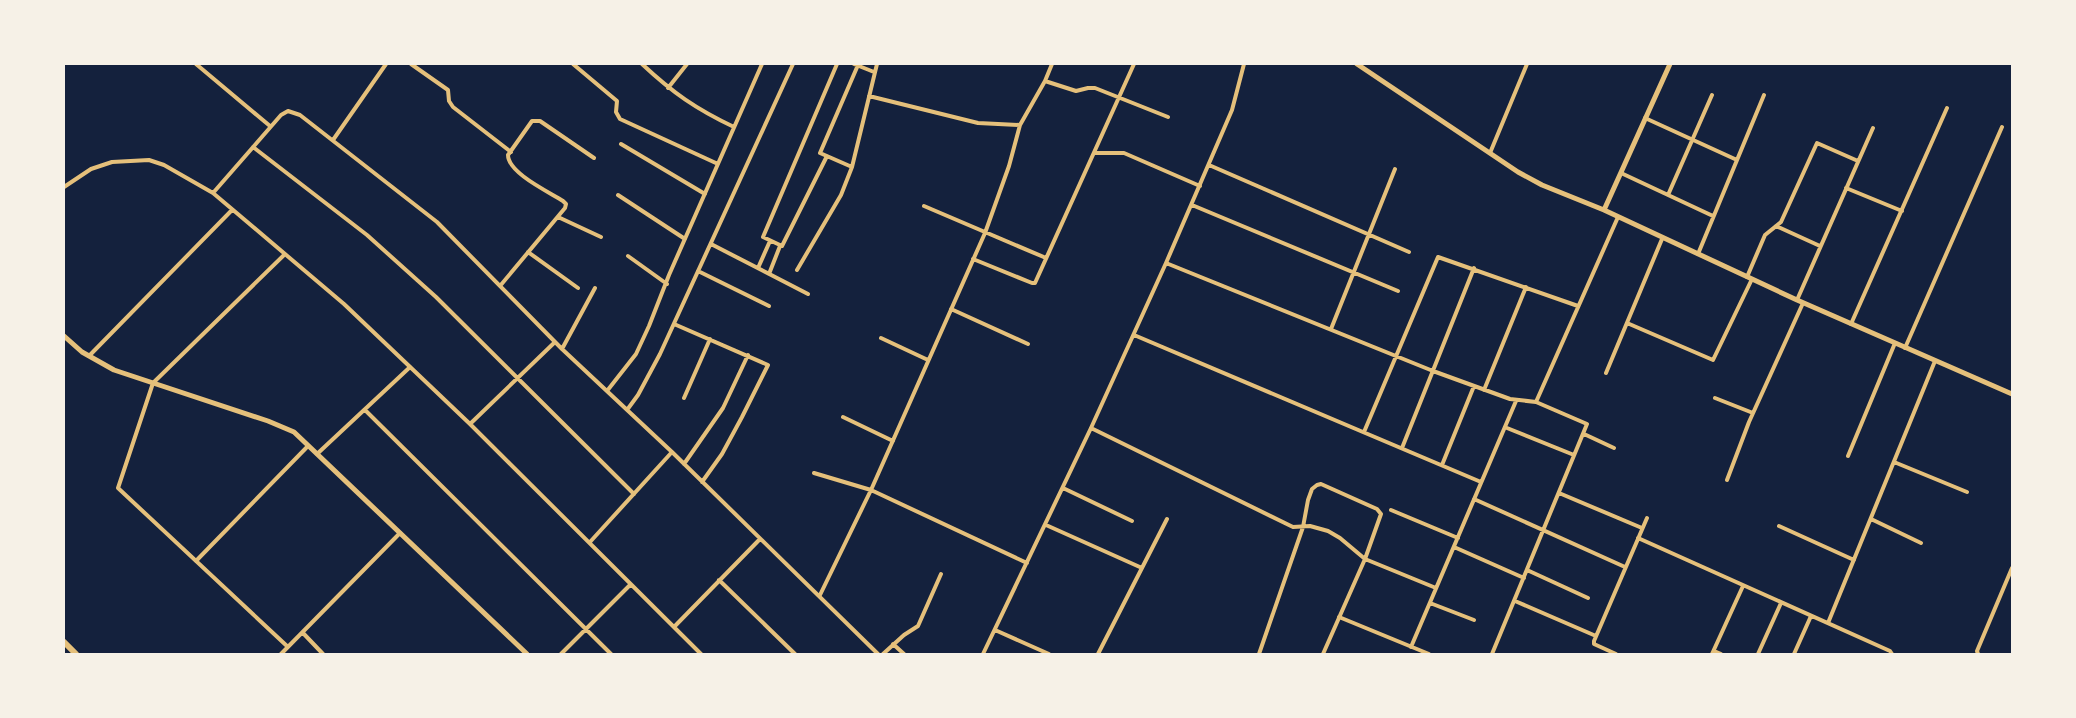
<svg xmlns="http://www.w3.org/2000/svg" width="2076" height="718" viewBox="0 0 2076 718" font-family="Georgia,serif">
  <rect width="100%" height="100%" fill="#14213d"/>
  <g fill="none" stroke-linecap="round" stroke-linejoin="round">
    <!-- minor -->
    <path stroke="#e5c07b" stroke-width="4" d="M196,64L270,126
      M411,64L448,90L449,101L453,107L511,152
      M573,64L617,101L616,112L620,119L718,164
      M642,64C673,93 696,109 734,127
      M854,64L874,72
      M1045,81L1076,91L1088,88H1095L1168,117
      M668,88L687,64
      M869,96L978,123L1020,125
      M1645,118L1737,160
      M333,140L386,64
      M621,144L705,194
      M253,147L367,235L436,297L634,494
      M1094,153H1124L1200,186
      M1490,153L1527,64
      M827,156L782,246L763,237L837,64
      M1209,165L1409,252
      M852,167L820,153L858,65
      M1621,173L1713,216
      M64,187L91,169L112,162L149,160L164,165L213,193L344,304L470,424L701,654
      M1846,188L1902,211
      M213,193L281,115L288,111L300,115L437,222L562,349L672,452L878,654
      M618,195L685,239
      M1668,195L1712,95
      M1192,205L1398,291
      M924,206L1046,258
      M558,217L601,237
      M1776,226L1820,246
      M711,244L808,294
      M528,252L578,288
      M1698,254L1764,95
      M284,255L153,383L118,488L288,647
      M628,256L667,284
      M973,259L1032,283H1035L1134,64
      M1166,263L1433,371L1510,399L1536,402L1587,424L1492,654
      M758,268L770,241
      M797,270L841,195L852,167L877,64
      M698,271L769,306
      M769,274L780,246
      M1747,277L1765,235L1781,222L1817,143L1858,161
      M500,286L565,208L566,204L563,201C549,192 508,173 508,155L532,121H540L594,158
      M1797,300L1873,128
      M951,309L1028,344
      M1627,323L1713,360L1752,279
      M674,324L768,365L742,417L722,454L702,482
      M1851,324L1947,108
      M1331,329L1395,169
      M1134,335L1481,482
      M881,338L928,360
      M1905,348L2002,127
      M562,349L595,288
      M89,356L232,210
      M1606,373L1662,239
      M1484,390L1526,287
      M607,391L636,354L649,326L669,275L762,64
      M684,398L710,339
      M1715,398L1753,413
      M1536,402L1618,217
      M365,410L611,654
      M627,410L638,395L660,354L793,64
      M843,417L893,441
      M470,424L555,342
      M1091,428L1293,527L1310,526L1328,531L1340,538L1365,559L1436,588
      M1507,428L1574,455
      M1364,432L1438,257L1578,306
      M1584,434L1614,448
      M1402,448L1474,268
      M317,454L409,368
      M1848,456L1895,343
      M1894,462L1967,492
      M684,464L723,408L748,355
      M1442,465L1474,386
      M814,473L871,490L1027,563
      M1727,480L1749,422L1803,303
      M1063,488L1132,521
      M1559,493L1642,528
      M1474,499L1625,567
      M1391,510L1458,538
      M1871,519L1921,543
      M1046,525L1142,568
      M1779,526L1854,560
      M1638,538L1890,651L1892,654
      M590,542L672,452
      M1454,547L1524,578
      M196,561L308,446
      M1527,570L1588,598
      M719,580L795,654
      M820,595L871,490L985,233L1009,166L1020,125L1045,81L1052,64
      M1515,601L1596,636
      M1430,603L1474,620
      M1339,617L1429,654
      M1828,623L1935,361
      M674,627L760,539
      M995,630L1049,654
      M303,633L323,654
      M893,644L904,654
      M1411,647L1516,401
      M1714,651L1721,654
      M281,654L400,533
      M561,654L630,585
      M883,654L904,635L918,626L941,574
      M983,654L1091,428L1166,263L1232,110L1244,64
      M1098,654L1167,519
      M1259,654L1303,527L1308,500L1312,489L1317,485L1321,484L1377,509L1381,514L1365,559L1323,654
      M1616,654L1594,644V641L1647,518
      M1712,654L1743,586
      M1758,654L1781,603
      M1794,654L1811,616
      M1978,654L1977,651L2012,568"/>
    <!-- tertiary -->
    <path stroke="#e5c07b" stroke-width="5" d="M1357,64L1518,172L1542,185L1604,210L1797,300L2012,394
      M1604,210L1670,64
      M64,336L82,352L114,370L268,421L294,432L527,654"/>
    <!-- primary -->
    <path stroke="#e5c07b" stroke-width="6" d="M64,642L76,654"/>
  </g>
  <!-- border -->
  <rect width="2076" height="718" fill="none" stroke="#f6f1e7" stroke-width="130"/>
</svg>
